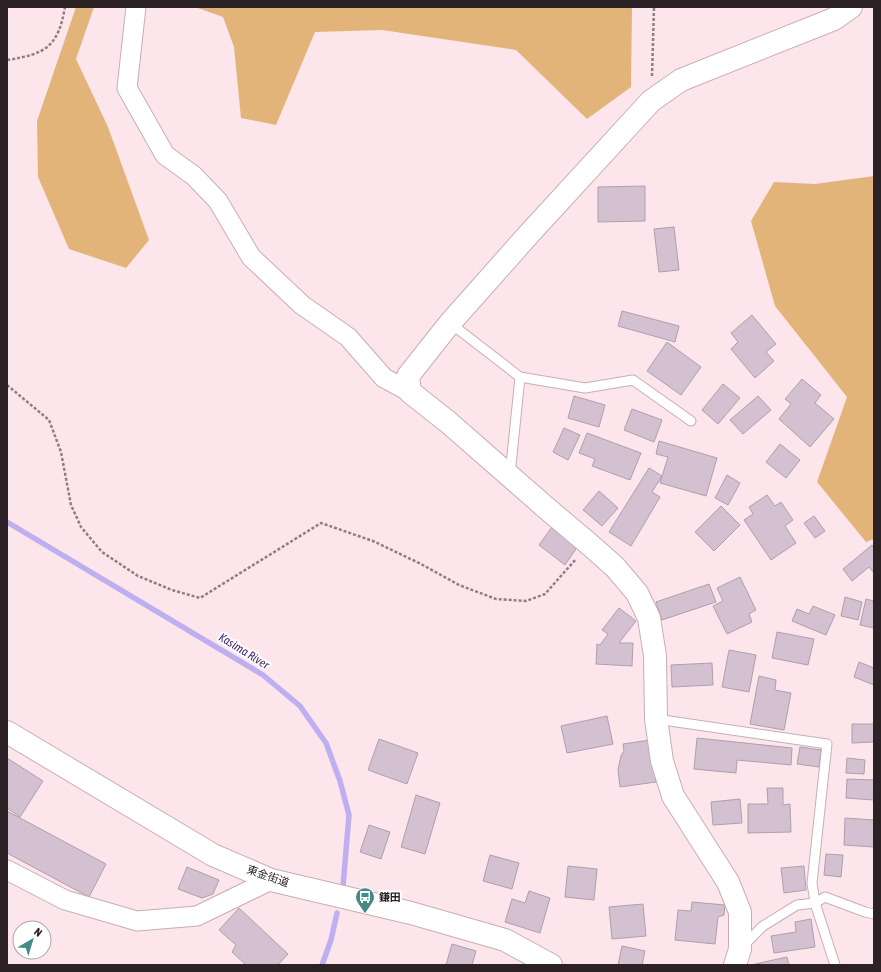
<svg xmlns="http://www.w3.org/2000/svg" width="881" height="972" viewBox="0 0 881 972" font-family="'Asap Condensed','Noto Sans JP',sans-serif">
  <rect width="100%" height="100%" fill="#fce6eb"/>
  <!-- green -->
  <path fill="#e3b47a" d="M76,7H94L76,59L108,127L149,240L126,268L69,249L38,177L37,121Z
    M195,7H632L631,87L587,119L516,50L382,30L315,32L276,125L241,118L234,47L223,17Z
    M874,176V539L866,542L817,482L847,397L775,306L751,221L774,182L815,184Z"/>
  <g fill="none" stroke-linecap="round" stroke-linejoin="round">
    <!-- stream -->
    <path stroke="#beaff1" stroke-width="5.5" d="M7,522L263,675L300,706L326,743L340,781L349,815L343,886
      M322,965L331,940L337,913"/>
  </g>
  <!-- building -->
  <path fill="#d3c1d2" stroke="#b09eae" d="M645,186V221L598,222V187Z
    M674,227L679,270L659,272L654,229Z
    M622,311L679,326L675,342L618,326Z
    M752,315L776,344L766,352L774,361L755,378L731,349L738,342L731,333Z
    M667,342L701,367L681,395L647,371Z
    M802,379L821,395L815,403L834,419L810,447L779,419L791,404L785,399Z
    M723,384L740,398L718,424L702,410Z
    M574,396L605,405L599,427L568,418Z
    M758,396L771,410L743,434L730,420Z
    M632,409L662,420L654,442L624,430Z
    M564,428L580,435L568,460L553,452Z
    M587,433L641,453L630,480L592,466L595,459L579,453Z
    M659,441L717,458L706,496L660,483L668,457L656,454Z
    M780,444L800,460L786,478L766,462Z
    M649,468L662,476L652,492L660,497L631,546L609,532Z
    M727,475L740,483L728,505L715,498Z
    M599,491L618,508L602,526L583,510Z
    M767,495L775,506L781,502L793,520L785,526L796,543L771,560L744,520L753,514L749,507Z
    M721,506L740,525L714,551L695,532Z
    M814,516L825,531L815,538L804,523Z
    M552,527L578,546L565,565L539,545Z
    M872,545L874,548V573L869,567L852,581L843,569Z
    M740,577L756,610L749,614L752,622L727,634L713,606L723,601L717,588Z
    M709,584L716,602L662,620L656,602Z
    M845,597L862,602L858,620L841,616Z
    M866,599L874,601V628L860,625Z
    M813,606L835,615L826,635L792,621L797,609L809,614Z
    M619,608L636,621L619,643H633L632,666L596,664L597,644L600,645L608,634L602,630Z
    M777,632L814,639L808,665L772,658Z
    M729,650L756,655L749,692L722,687Z
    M859,662L874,668V685L854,677Z
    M712,663L713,685L672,687L671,665Z
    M759,676L776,680L775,690L791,693L784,730L750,724Z
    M607,716L613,744L567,753L561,726Z
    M852,724H874V742L852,743Z
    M697,738L792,748L791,765L737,760L736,773L694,769Z
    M379,739L418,753L407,784L368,770Z
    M650,740L656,782L620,787L618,770L621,756L624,751L623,744Z
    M800,747L821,750L819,767L797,764Z
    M7,758L43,781L20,817L7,808Z
    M847,758L865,760L864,774L846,773Z
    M847,779L874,780V800L846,798Z
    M767,788H783V805L790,804L791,832L748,833V804H768Z
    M416,795L440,803L425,854L401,847Z
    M740,799L742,823L713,825L711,802Z
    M7,811L106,864L89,897L7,853Z
    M845,818L874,820V847L844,845Z
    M369,825L390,832L381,859L360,852Z
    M826,854L843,855L841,877L824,875Z
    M490,855L519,863L512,889L483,881Z
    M568,866L597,869L594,900L565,897Z
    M804,866L806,890L784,893L781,868Z
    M187,867L219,880L213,894L202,898L178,889Z
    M529,891L550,898L540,933L505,922L512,899L525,903Z
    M692,902L725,905L724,915L718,917L715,944L675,940L678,910L691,911Z
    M643,904L646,936L612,939L609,907Z
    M239,908L288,954L278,965H246L232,952L236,945L219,930Z
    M811,919L815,947L774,953L771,936L796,932L795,922Z
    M452,944L476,951L472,965H446Z
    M622,946L645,951L642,965H618Z
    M787,957L789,965H751Z"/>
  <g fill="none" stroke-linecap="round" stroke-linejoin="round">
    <defs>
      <path id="service" d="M450,323L520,377L585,388L633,380L691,421
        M510,475L520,377
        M656,719L827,744L812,883L815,903L835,965
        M742,947L763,926L797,905L815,903L825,897L865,912L874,914"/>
      <path id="minor" d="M136,7L127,88L165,155L194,176L218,201L251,257L302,305L348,337L384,378L410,392
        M7,870L65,900L137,921L197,916L271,880"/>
      <path id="tertiary" d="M735,965L740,949V912L728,882L673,796L662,761L656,719L655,656L649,618L637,593L615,567L589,544L544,506L448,422L410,392L408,376L450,323L529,234L651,101L681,80L834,19L851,7"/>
      <path id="trunk" d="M7,732L213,855L271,880L411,913L505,940L551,965"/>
    </defs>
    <!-- service casing -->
    <use href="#service" stroke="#c8aeb3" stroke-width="11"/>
    <!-- minor casing -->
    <use href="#minor" stroke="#c8aeb3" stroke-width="21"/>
    <!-- tertiary casing -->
    <use href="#tertiary" stroke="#c8aeb3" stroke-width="24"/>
    <!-- trunk casing -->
    <use href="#trunk" stroke="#c8aeb3" stroke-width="24"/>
    <!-- path -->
    <path stroke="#8e7e82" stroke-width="2.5" stroke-dasharray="3 2" stroke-linecap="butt" d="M7,60C46,54 58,47 65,7
      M652,76L654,7
      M7,385L49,420L61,452L71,505L81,527L102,552L138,576L172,590L200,598L321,523L373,541L421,564L459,585L496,599L526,601L545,594L576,559"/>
    <!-- service -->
    <use href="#service" stroke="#fff" stroke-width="9"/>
    <!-- minor -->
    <use href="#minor" stroke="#fff" stroke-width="19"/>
    <!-- tertiary -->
    <use href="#tertiary" stroke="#fff" stroke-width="22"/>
    <!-- trunk -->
    <use href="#trunk" stroke="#fff" stroke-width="22"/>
  </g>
  <!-- icons -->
  <defs>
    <symbol id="bus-pin" viewBox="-11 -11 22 30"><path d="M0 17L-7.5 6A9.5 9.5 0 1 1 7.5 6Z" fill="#448b87" stroke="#fff"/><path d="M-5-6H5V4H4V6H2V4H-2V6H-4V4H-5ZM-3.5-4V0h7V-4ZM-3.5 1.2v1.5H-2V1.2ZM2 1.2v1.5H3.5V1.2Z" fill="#fff"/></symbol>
  </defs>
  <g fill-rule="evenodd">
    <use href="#bus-pin" x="354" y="886" width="22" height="30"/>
  </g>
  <g text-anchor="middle" stroke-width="4" stroke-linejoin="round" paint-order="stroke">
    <!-- street labels -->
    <g font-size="11" fill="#2c2225" stroke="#fff">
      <text transform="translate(268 876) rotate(19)" y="4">東金街道</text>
    </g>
    <!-- poi labels -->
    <g font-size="11" font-weight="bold" fill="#2c2225" stroke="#fff" text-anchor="start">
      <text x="379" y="901">鎌田</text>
    </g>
    <!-- water labels -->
    <g font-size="12" font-style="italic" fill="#412874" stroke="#fff">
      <text transform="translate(244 651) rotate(32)" y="4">Kasima River</text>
    </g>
  </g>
  <!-- border -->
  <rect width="881" height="972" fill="none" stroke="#2c2225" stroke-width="16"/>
  <!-- north arrow -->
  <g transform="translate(32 940) rotate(38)"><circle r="19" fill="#ffffff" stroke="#aba7a8"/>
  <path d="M0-3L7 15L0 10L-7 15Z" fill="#448b87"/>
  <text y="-6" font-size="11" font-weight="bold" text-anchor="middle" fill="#2c2225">N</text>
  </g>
</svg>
